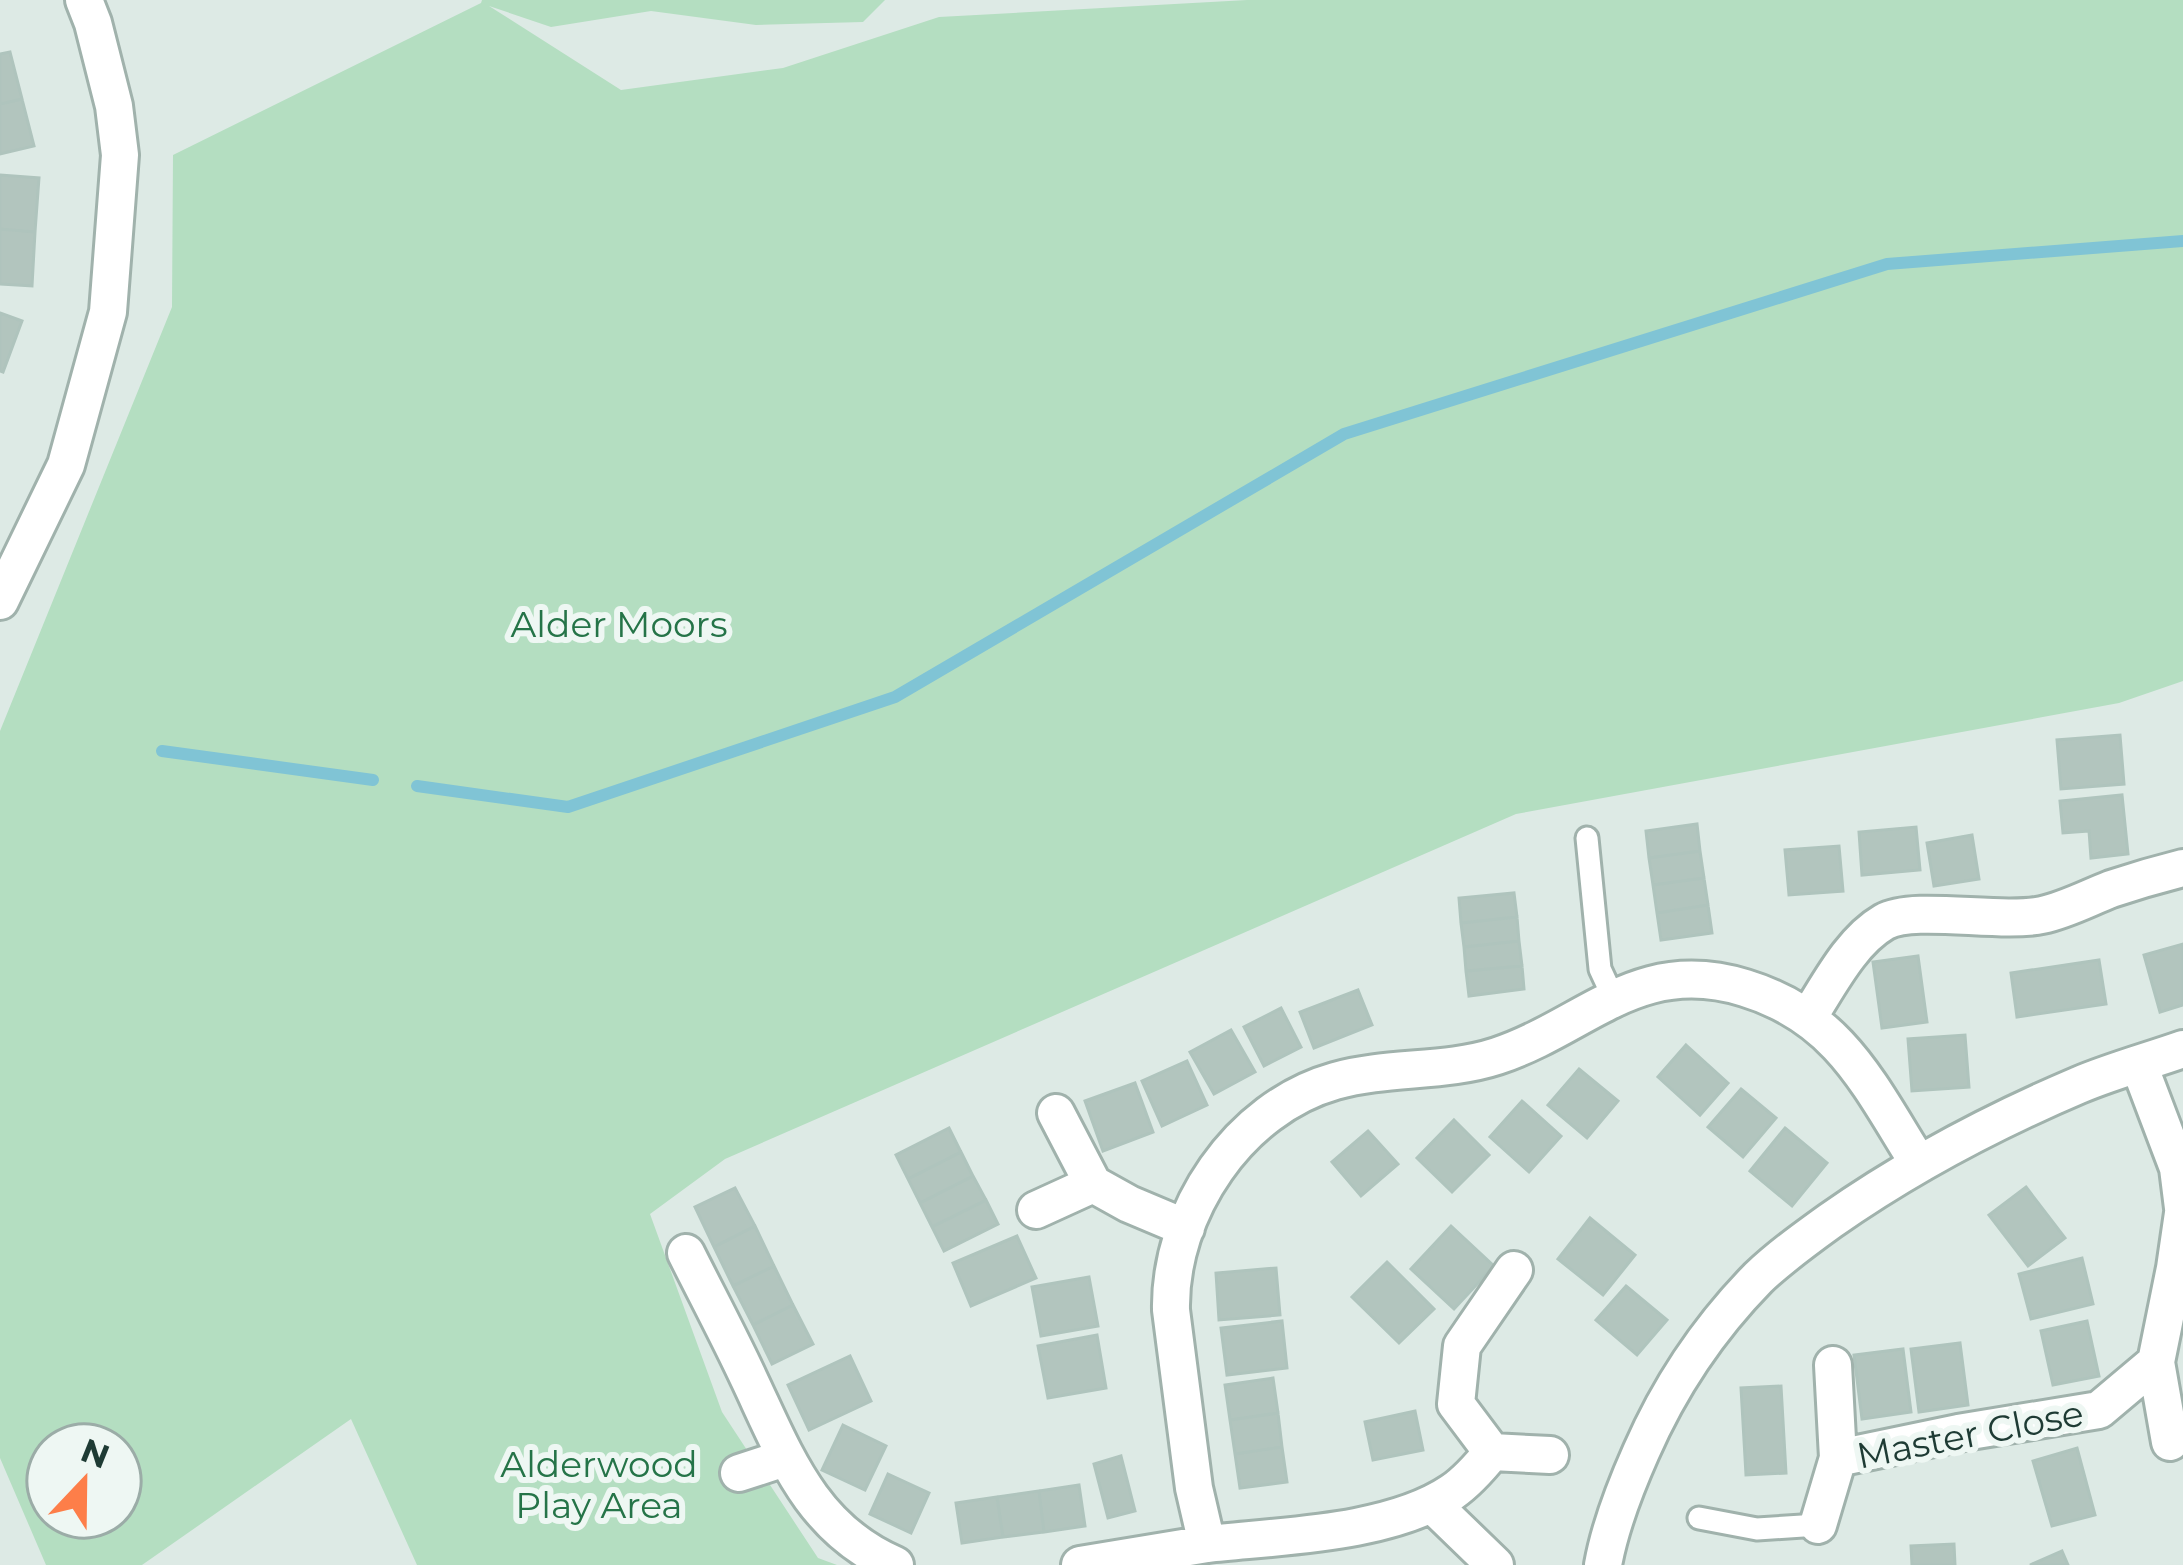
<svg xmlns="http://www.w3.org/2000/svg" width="2183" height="1565" viewBox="0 0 2183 1565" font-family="Montserrat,sans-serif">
  <rect width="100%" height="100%" fill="#ddeae5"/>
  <!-- green -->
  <path fill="#b4dec1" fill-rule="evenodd" d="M482,0H885L863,22L756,25L651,11L551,27L489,6L621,90L783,68L939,17L1247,0H2183V681L2119,703L1516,814L725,1159L650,1214L722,1412L818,1558L837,1565H417L351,1419L142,1565H46L0,1458V731L172,307L173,155L481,3ZM48,1445H120V1517H48Z"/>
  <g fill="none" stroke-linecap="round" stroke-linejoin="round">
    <!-- stream -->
    <path stroke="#80c4d5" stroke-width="12" d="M162,751L373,780
      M417,786L568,807L895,697L1344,434L1887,264L2183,241"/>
  </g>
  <!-- building -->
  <path fill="#b2c5be" stroke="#afc4bd" stroke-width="3" d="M10,52L22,99L0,104V54Z
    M22,99L34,146L0,154V104Z
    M0,175L39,178L35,232L0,229Z
    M0,229L35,232L32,286L0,284Z
    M0,313L22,321L3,372L0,371Z
    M2120,735L2124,784L2061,789L2057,740Z
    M2122,795L2128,854L2091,858L2089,831L2063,833L2060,801Z
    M1697,824L1700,851L1649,858L1646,831Z
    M1916,827L1920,870L1862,875L1859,832Z
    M1972,835L1979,879L1934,886L1927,843Z
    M1839,846L1843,891L1789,895L1785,850Z
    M1700,851L1704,878L1653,885L1649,858Z
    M1704,878L1708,905L1657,913L1653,885Z
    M1514,893L1517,917L1461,923L1459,898Z
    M1708,905L1712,933L1661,940L1657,913Z
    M1517,917L1519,941L1464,947L1461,923Z
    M1519,941L1522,966L1466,971L1464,947Z
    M2183,944V1005L2160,1012L2144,955Z
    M1918,956L1927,1022L1882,1028L1873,962Z
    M2099,960L2106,1004L2017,1017L2011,973Z
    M1522,966L1524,989L1469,996L1466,971Z
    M1358,990L1372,1025L1314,1048L1300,1012Z
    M1281,1008L1301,1047L1264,1066L1244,1027Z
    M1231,1030L1255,1072L1214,1094L1190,1052Z
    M1965,1035L1969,1087L1912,1091L1908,1039Z
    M1686,1045L1728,1083L1700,1115L1658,1077Z
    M1187,1061L1207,1105L1162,1126L1142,1081Z
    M1579,1069L1618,1101L1587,1138L1548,1105Z
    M1135,1083L1153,1132L1103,1151L1085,1101Z
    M1741,1089L1776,1118L1743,1157L1708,1127Z
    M1522,1101L1561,1136L1529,1172L1490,1137Z
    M1454,1120L1489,1155L1452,1192L1417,1158Z
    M949,1128L961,1152L908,1179L896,1155Z
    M1785,1128L1827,1163L1792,1206L1750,1171Z
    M1368,1131L1398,1164L1361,1196L1332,1162Z
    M961,1152L973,1176L920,1203L908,1179Z
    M973,1176L986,1200L932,1227L920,1203Z
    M2026,1187L2065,1238L2028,1266L1989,1215Z
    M735,1188L755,1226L714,1247L695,1207Z
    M986,1200L998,1224L944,1251L932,1227Z
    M1590,1218L1635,1255L1603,1295L1558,1259Z
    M755,1226L774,1266L733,1286L714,1247Z
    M1451,1226L1494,1266L1454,1309L1411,1269Z
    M1017,1236L1036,1278L971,1306L953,1263Z
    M2082,1258L2093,1304L2031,1319L2019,1274Z
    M1387,1262L1434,1309L1399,1343L1352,1297Z
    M774,1266L793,1305L753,1325L733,1286Z
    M1276,1268L1280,1315L1219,1320L1216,1273Z
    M1089,1277L1098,1326L1041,1336L1032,1287Z
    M1626,1286L1667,1320L1637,1355L1596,1320Z
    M793,1305L813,1344L772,1364L753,1325Z
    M1282,1321L1287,1368L1227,1375L1221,1328Z
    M2087,1321L2099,1376L2053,1385L2041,1331Z
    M1097,1335L1106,1388L1048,1398L1038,1346Z
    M1960,1343L1968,1405L1919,1412L1911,1349Z
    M1903,1349L1911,1412L1862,1419L1854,1355Z
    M850,1356L871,1401L809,1430L788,1385Z
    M1273,1378L1278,1413L1230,1420L1225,1385Z
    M1781,1386L1786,1473L1746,1475L1741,1388Z
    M1415,1411L1423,1450L1373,1460L1365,1422Z
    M1278,1413L1282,1447L1235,1454L1230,1420Z
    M843,1425L886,1446L865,1490L822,1470Z
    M1282,1447L1287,1482L1240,1488L1235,1454Z
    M2077,1448L2095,1515L2052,1526L2033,1461Z
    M1121,1456L1135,1511L1108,1518L1094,1464Z
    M888,1474L929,1493L911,1533L870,1514Z
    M1079,1485L1085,1526L1044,1532L1039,1491Z
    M1039,1491L1044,1532L1003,1537L997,1497Z
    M997,1497L1003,1537L962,1543L956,1503Z
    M1954,1544L1955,1565H1912L1911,1546Z
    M2062,1551L2068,1565H2030Z"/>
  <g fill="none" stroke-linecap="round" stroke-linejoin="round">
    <defs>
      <path id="lane" d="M1587,838L1600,969L1613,997
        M1699,1518L1757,1529L1818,1525"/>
      <path id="street" d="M0,601L66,465L108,312L120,155L114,106L93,23L84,0
        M1809,1016C1829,985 1851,941 1884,922C1914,905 1999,924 2042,915C2066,910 2088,898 2111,889C2135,881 2159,874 2183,868
        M2139,1065L2178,1168L2183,1208
        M1056,1113L1093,1184L1129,1204L1186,1228
        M1036,1210L1093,1184
        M686,1253C707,1295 729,1336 749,1379C785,1455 811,1529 895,1565
        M2156,1362L2170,1442
        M1833,1365L1838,1458L1958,1433L2099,1410L2156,1362L2175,1268L2183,1213
        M1492,1452L1550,1455
        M739,1473L785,1458
        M1432,1504L1495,1565
        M1818,1525L1838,1458
        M1207,1544C1280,1536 1390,1534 1452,1492C1468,1481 1480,1467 1492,1452L1456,1404L1462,1346L1514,1270
        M1080,1565L1207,1544L1194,1488L1171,1310C1169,1212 1239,1108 1335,1081C1388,1066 1445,1073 1497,1056C1587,1026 1638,955 1745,988C1840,1017 1869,1085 1919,1164
        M1603,1565C1610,1526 1625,1488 1641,1452C1669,1388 1709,1328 1758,1278C1780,1257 1805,1239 1830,1221C1907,1167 1992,1122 2079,1085C2112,1071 2149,1061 2183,1049"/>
    </defs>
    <!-- lane casing -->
    <use href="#lane" stroke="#a0b2ac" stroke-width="27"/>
    <!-- street casing -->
    <use href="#street" stroke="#a0b2ac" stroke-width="42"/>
    <!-- lane -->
    <use href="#lane" stroke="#fff" stroke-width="21"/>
    <!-- street -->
    <use href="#street" stroke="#fff" stroke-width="36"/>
  </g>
  <g text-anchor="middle" stroke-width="12" stroke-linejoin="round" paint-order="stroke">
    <!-- park labels -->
    <g font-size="36" fill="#257448" stroke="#eef7f3">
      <text x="619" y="637">Alder Moors</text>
      <text x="599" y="1477">Alderwood<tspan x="599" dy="41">Play Area</tspan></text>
    </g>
    <!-- street labels -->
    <g font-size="36" fill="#1e3b34" stroke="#eef7f3">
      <text transform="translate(1970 1434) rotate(-11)" y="13">Master Close</text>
    </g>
  </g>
  <!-- north arrow -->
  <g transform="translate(84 1481) rotate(22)"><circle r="57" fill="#eef7f3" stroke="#9baca7" stroke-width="3"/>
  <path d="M0-9L21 45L0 30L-21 45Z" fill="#fd7e49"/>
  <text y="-18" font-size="33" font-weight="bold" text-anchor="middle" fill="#1e3b34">N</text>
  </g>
</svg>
